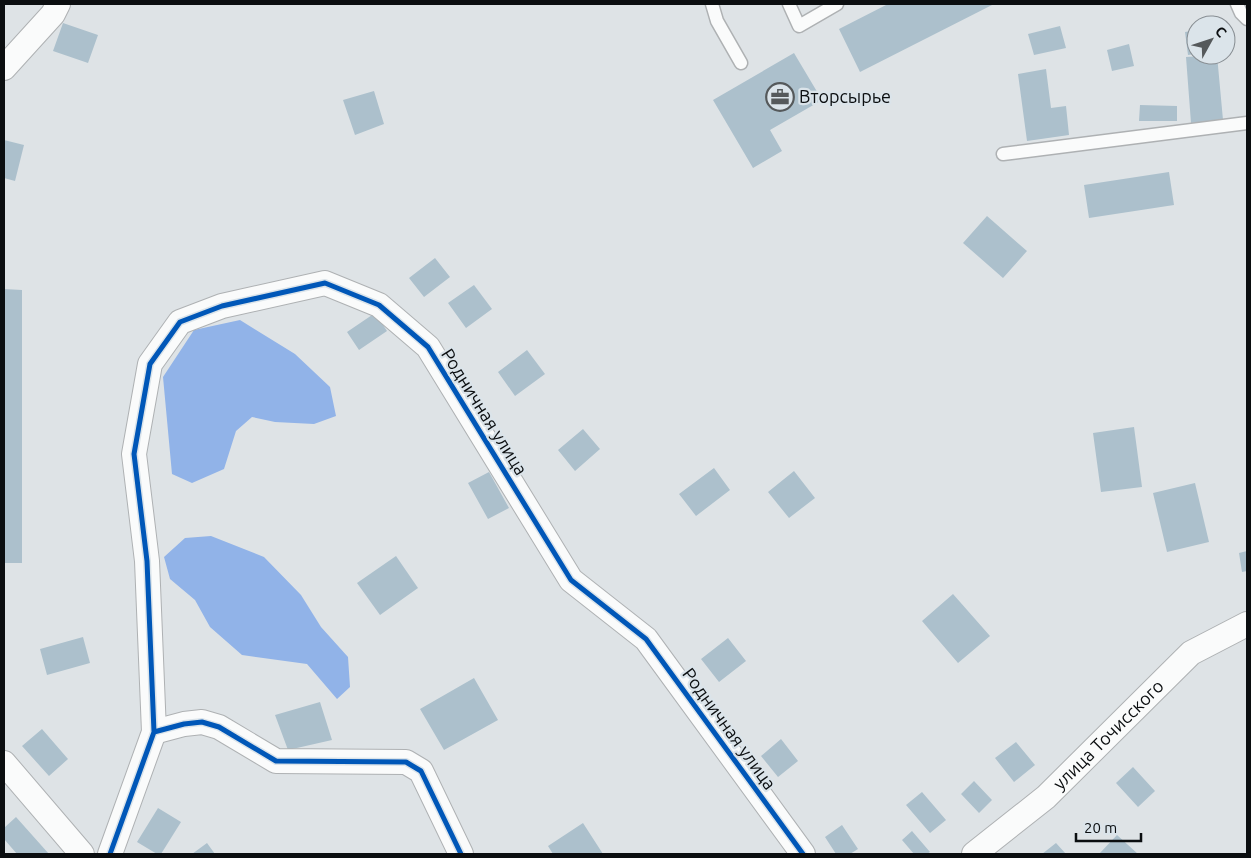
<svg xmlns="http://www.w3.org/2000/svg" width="1251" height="858" viewBox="0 0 1251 858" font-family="Ubuntu,sans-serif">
  <rect width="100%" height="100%" fill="#dee3e6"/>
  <!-- water -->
  <path fill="#91b3e8" d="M240,320L295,354L330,387L336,416L314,424L275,422L252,417L236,431L224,469L192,483L172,474L163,377L194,330Z
    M211,536L264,557L301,595L321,627L348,657L350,687L337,699L307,664L242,655L210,627L195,600L170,579L164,557L185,538Z"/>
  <!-- building -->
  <path fill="#acc0cc" d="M888,4H994L860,72L839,29Z
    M63,23L98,35L88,63L53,51Z
    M1060,26L1066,48L1034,55L1028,34Z
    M1196,30V54L1188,55L1185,32Z
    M1129,44L1134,66L1112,71L1107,50Z
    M794,53L822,100L770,130L782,151L753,168L713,100Z
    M1217,55L1223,120L1191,123L1186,57Z
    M1046,69L1051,108L1066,106L1069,135L1027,141L1018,74Z
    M374,91L384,124L355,135L343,100Z
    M1140,105L1177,106V121H1139Z
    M4,140L24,145L15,181L4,178Z
    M1169,172L1174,205L1089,218L1084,185Z
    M987,216L1027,251L1003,278L963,243Z
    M435,258L450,277L424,297L409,278Z
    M474,285L492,309L466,328L448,303Z
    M4,289L22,290V563H4Z
    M375,313L387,331L359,350L347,332Z
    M527,350L545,374L515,396L498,372Z
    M1134,427L1142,487L1101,492L1093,433Z
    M583,429L600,449L575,471L558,450Z
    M714,468L730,490L696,516L679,494Z
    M794,471L815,498L789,518L768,492Z
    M489,472L509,508L488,519L468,483Z
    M1195,483L1209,542L1167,552L1153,493Z
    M1247,551V571L1242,572L1239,553Z
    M396,556L418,588L380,615L357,583Z
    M953,594L990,636L958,663L922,621Z
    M83,637L90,663L47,675L40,649Z
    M728,638L746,661L719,682L701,659Z
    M474,678L498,720L444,750L420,709Z
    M320,702L332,740L288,750L275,715Z
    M42,729L68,759L49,776L22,746Z
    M781,739L798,761L778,777L761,756Z
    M1016,742L1035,765L1014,782L995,758Z
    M1133,767L1155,791L1138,807L1116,783Z
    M974,781L992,800L979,813L961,794Z
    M922,792L946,820L930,833L906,805Z
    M158,808L181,822L161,854H157L137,842Z
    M16,817L49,854H17L4,839V828Z
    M583,823L603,854H553L548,846Z
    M842,825L858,849L850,854H836L825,837Z
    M912,831L930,852L927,854H914L902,840Z
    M1117,835L1138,854H1099Z
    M207,843L215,854H192Z
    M1056,843L1066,854H1042Z"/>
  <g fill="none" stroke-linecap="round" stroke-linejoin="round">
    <defs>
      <path id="lane" d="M712,4L717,21L741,63
        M789,4L799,26L837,4
        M1237,4L1241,13L1247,19
        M1003,154L1247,123"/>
      <g id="street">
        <path d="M4,68L53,14L58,4"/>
        <path d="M154,732L184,724L202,722L219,727L276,761L406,762L421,771L461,854"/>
        <path d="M4,763L82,854"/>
        <path d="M110,854L154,732L147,561L134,454L150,364L180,322L222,306L325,283L379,305L428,347L571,580L646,639L803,854"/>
        <path id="s1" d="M974,854L1046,797L1191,653L1247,624"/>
      </g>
    </defs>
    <!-- lane casing -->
    <use href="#lane" stroke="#aeb1b3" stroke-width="15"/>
    <!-- street casing -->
    <use href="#street" stroke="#aeb1b3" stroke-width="26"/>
    <!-- lane -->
    <use href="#lane" stroke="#fafbfb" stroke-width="12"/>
    <!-- street -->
    <use href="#street" stroke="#fafbfb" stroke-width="24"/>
    <defs>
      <path id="cycleway" d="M154,732L184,724L202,722L219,727L276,761L406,762L421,771L461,854
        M110,854L154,732L147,561L134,454L150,364L180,322L222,306L325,283L379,305L428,347L571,580L646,639L803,854"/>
    </defs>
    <!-- cycleway casing -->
    <use href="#cycleway" stroke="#dbe4ea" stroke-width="8"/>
    <!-- cycleway -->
    <use href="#cycleway" stroke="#0057b8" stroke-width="5"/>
  </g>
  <!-- icons -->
  <defs>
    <symbol id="office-ring" viewBox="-11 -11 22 22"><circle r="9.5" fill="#dbe4ea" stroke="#55595b" stroke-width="1.5"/><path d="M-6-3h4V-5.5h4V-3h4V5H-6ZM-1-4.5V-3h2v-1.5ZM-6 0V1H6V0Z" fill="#55595b"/></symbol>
  </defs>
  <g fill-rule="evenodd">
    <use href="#office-ring" x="764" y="81" width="32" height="32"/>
  </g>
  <g text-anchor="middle" stroke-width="4.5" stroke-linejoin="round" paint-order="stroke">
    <!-- poi labels -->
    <g font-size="18" fill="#0b0e10" stroke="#dbe4ea" text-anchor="start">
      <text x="799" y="103">Вторсырье</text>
    </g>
    <!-- street labels -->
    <g font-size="18" fill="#0b0e10" stroke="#dbe4ea">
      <text transform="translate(484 412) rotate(58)" y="6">Родничная улица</text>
      <text transform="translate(729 729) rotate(54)" y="6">Родничная улица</text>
      <text dy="6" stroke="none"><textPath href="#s1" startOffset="180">улица Точисского</textPath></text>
    </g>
  </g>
  <!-- border -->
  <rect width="1251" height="858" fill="none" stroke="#0b0e10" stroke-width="10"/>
  <!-- north arrow -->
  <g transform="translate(1211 40) rotate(50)"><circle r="24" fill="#dbe4ea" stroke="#888e93"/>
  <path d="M0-4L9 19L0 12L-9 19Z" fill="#55595b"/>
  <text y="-8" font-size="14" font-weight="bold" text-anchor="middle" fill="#0b0e10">С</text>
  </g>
  <!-- scale -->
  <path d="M1076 833v8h65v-8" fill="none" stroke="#0b0e10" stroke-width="2.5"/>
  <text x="1084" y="833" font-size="15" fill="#0b0e10" stroke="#dbe4ea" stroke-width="4" paint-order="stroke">20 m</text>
</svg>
